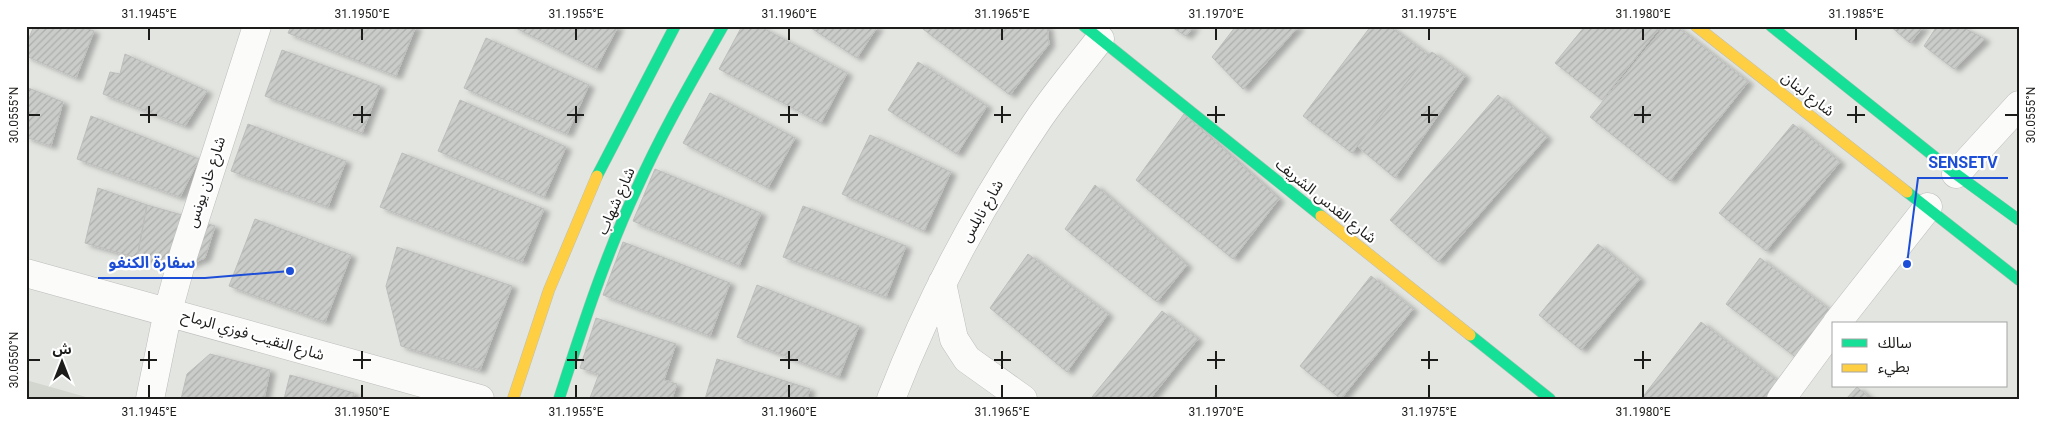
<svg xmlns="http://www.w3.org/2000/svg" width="2045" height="425" viewBox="0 0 2045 425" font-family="Roboto,'Noto Sans Arabic',sans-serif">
  <defs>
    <pattern id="building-hatch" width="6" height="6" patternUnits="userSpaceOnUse" patternTransform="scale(1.25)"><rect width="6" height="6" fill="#caccc9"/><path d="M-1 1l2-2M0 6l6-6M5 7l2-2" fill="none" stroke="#adafac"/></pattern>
    <filter id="shadow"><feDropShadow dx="5.5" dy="3" stdDeviation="2.5" flood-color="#0004"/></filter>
  </defs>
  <rect width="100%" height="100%" fill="#e3e5e1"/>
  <!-- built -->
  <path fill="#d2d6ce" d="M26,380L93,399H26Z"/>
  <!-- building -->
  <path fill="url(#building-hatch)" stroke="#bdbebc" filter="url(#shadow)" d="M34,26H79L94,31L76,78L26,56V45Z
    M291,26H416L396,76L288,33Z
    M512,26H618L596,69Z
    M742,26H759L847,73L821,123L719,69Z
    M808,26H878L857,58Z
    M925,26H1047L1049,44L1010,95L923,29Z
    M1170,26H1194L1186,36Z
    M1236,26H1299L1243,89L1212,57Z
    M1371,26H1389L1428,55L1352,153L1303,116Z
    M1585,26H1661L1602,100L1555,63Z
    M1665,26H1676L1748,82L1670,181L1590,117Z
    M1890,26H1924L1910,43Z
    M1937,26H1960L1985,39L1954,69L1924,46Z
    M486,38L589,85L567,134L464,88Z
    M282,50L380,86L362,133L265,96Z
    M1432,52L1465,76L1395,178L1357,146L1428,55Z
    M125,54L207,91L185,126L103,94L110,72L120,74Z
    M918,62L987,106L957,154L888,110Z
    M26,87L63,102L51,146L26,137Z
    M710,93L795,138L768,188L683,143Z
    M1498,95L1547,137L1438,262L1390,220Z
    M460,100L566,147L544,197L438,151Z
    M1184,114L1279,199L1233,259L1136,180Z
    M91,116L199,159L180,197L77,159Z
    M248,124L346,161L328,207L231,171Z
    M1793,124L1840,162L1766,251L1719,213Z
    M870,135L951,172L924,231L842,194Z
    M402,153L544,209L522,262L380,207Z
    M655,169L761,213L739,266L633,221Z
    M1095,185L1187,265L1157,302L1065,229Z
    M98,188L147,205L137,258L85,243Z
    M147,205L189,217L171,269L137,258Z
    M803,206L906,246L886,297L783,257Z
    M255,219L351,255L325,322L229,286Z
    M198,221L215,226L205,258L188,265Z
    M623,242L730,283L710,336L603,295Z
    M1598,244L1640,279L1581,350L1539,315Z
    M397,247L512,286L480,370L401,346L386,286Z
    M1028,254L1108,314L1067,372L990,308Z
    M1760,258L1839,317L1802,362L1726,304Z
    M1371,276L1413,309L1341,399L1300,366Z
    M757,285L859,326L839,377L737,337Z
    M1162,311L1198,339L1150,399L1092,397Z
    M596,318L676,344L664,380L677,384L672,399L649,397L648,399L590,398L599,374L580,368Z
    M1701,322L1779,382L1766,399H1641Z
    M210,354L270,370L264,399H181L187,374Z
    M717,359L810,389L807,399H705Z
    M290,375L354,393L353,399H284Z
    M1857,387L1871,399H1846Z"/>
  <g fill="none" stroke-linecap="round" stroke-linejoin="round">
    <defs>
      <path id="street" d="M1956,174L2019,105
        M26,273L480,399
        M942,283L954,339L967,359L1023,399
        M1836,324L1928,207
        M150,399L168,311L184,253L257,26
        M891,399C929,301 979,207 1038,120C1057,92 1079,66 1100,39
        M1781,399L1834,327"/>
      <path id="fast" d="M1084,26L1321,216
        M1771,26L1956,174L2019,220
        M597,176L675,26
        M1907,192L2019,280
        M1470,335L1550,399
        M559,399C582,328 605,256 637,188C662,132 693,79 723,26"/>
      <path id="slow" d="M1696,26L1907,192
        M1321,216L1470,335
        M513,399L549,290L597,176"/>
    </defs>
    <!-- street casing -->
    <use href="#street" stroke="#bcbebb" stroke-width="29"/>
    <!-- fast casing -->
    <use href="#fast" stroke="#bcbebb" stroke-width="12"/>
    <!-- slow casing -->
    <use href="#slow" stroke="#bcbebb" stroke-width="12"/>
    <!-- street -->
    <use href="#street" stroke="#fbfbfa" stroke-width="28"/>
    <!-- fast -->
    <use href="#fast" stroke="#16e098" stroke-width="11"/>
    <!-- slow -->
    <use href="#slow" stroke="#ffcf43" stroke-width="11"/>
  </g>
  <!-- ticks -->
  <path fill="none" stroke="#1c1d1a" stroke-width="2" d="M149,28V40M362,28V40M576,28V40M789,28V40M1002,28V40M1216,28V40M1429,28V40M1643,28V40M1856,28V40M149,106V123M362,106V123M576,106V123M789,106V123M1002,106V123M1216,106V123M1429,106V123M1643,106V123M1856,106V123M28,115H40M140,115H157M353,115H371M567,115H584M780,115H798M994,115H1011M1207,115H1225M1421,115H1438M1634,115H1651M1847,115H1865M2005,115H2018M149,351V369M362,351V369M576,351V369M789,351V369M1002,351V369M1216,351V369M1429,351V369M1643,351V369M28,360H40M140,360H157M353,360H371M567,360H584M780,360H798M994,360H1011M1207,360H1225M1421,360H1438M1634,360H1651M149,385V398M362,385V398M576,385V398M789,385V398M1002,385V398M1216,385V398M1429,385V398M1643,385V398"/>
  <g text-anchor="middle" stroke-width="4.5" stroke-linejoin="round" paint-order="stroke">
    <!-- street labels -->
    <g font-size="15" fill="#1c1d1a" stroke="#fff">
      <text transform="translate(1808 94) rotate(38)" y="5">شارع لبنان</text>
      <text transform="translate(206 182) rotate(-72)" y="5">شارع خان يونس</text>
      <text transform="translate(616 201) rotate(-66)" y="5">شارع شهاب</text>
      <text transform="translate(1326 201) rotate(39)" y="5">شارع القدس الشريف</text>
      <text transform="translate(982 211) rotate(-60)" y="5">شارع نابلس</text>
      <text transform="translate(253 335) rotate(16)" y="5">شارع النقيب فوزي الرماح</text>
    </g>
  </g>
  <!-- callouts -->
  <path fill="none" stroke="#1d4ed8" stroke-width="2" d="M1907 264L1918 178H2008M290 271L205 278H98"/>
  <g fill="#1d4ed8" stroke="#fff" stroke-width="2">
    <circle cx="1907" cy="264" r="5"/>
    <circle cx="290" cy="271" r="5"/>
  </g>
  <g font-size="16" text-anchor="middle" font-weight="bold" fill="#1d4ed8" stroke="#fff" stroke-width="4.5" stroke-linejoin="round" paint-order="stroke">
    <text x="1963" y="168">SENSETV</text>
    <text x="152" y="268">سفارة الكنغو</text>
  </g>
  <!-- border -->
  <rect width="2045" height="425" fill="none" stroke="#ffffff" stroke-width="55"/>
  <!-- legend -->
  <rect x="1832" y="322" width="175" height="65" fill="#ffffff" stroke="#a4a5a3"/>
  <rect x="1842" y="339" width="25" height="8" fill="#16e098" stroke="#a4a5a3"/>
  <text x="1878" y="348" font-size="15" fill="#1c1d1a">سالك</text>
  <rect x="1842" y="364" width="25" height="8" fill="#ffcf43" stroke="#a4a5a3"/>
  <text x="1878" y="372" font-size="15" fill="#1c1d1a">بطيء</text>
  <!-- north arrow -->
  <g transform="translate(62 362)" stroke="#ffffff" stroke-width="4" paint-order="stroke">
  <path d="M0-4L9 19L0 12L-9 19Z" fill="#1c1d1a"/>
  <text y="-8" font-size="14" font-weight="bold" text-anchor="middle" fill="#1c1d1a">ش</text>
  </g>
  <rect x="28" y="28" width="1990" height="370" fill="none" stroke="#1c1d1a" stroke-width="2"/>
  <g font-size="12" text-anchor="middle" fill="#1c1d1a">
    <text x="149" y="18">31.1945°E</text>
    <text x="362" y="18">31.1950°E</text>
    <text x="576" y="18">31.1955°E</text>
    <text x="789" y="18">31.1960°E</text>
    <text x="1002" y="18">31.1965°E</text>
    <text x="1216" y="18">31.1970°E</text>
    <text x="1429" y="18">31.1975°E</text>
    <text x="1643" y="18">31.1980°E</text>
    <text x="1856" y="18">31.1985°E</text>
    <text transform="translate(14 115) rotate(-90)" y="4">30.0555°N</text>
    <text transform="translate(2031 115) rotate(-90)" y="4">30.0555°N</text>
    <text transform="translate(14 360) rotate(-90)" y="4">30.0550°N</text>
    <text x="149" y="416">31.1945°E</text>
    <text x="362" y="416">31.1950°E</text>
    <text x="576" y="416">31.1955°E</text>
    <text x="789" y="416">31.1960°E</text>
    <text x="1002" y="416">31.1965°E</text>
    <text x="1216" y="416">31.1970°E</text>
    <text x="1429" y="416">31.1975°E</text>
    <text x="1643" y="416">31.1980°E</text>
  </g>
</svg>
